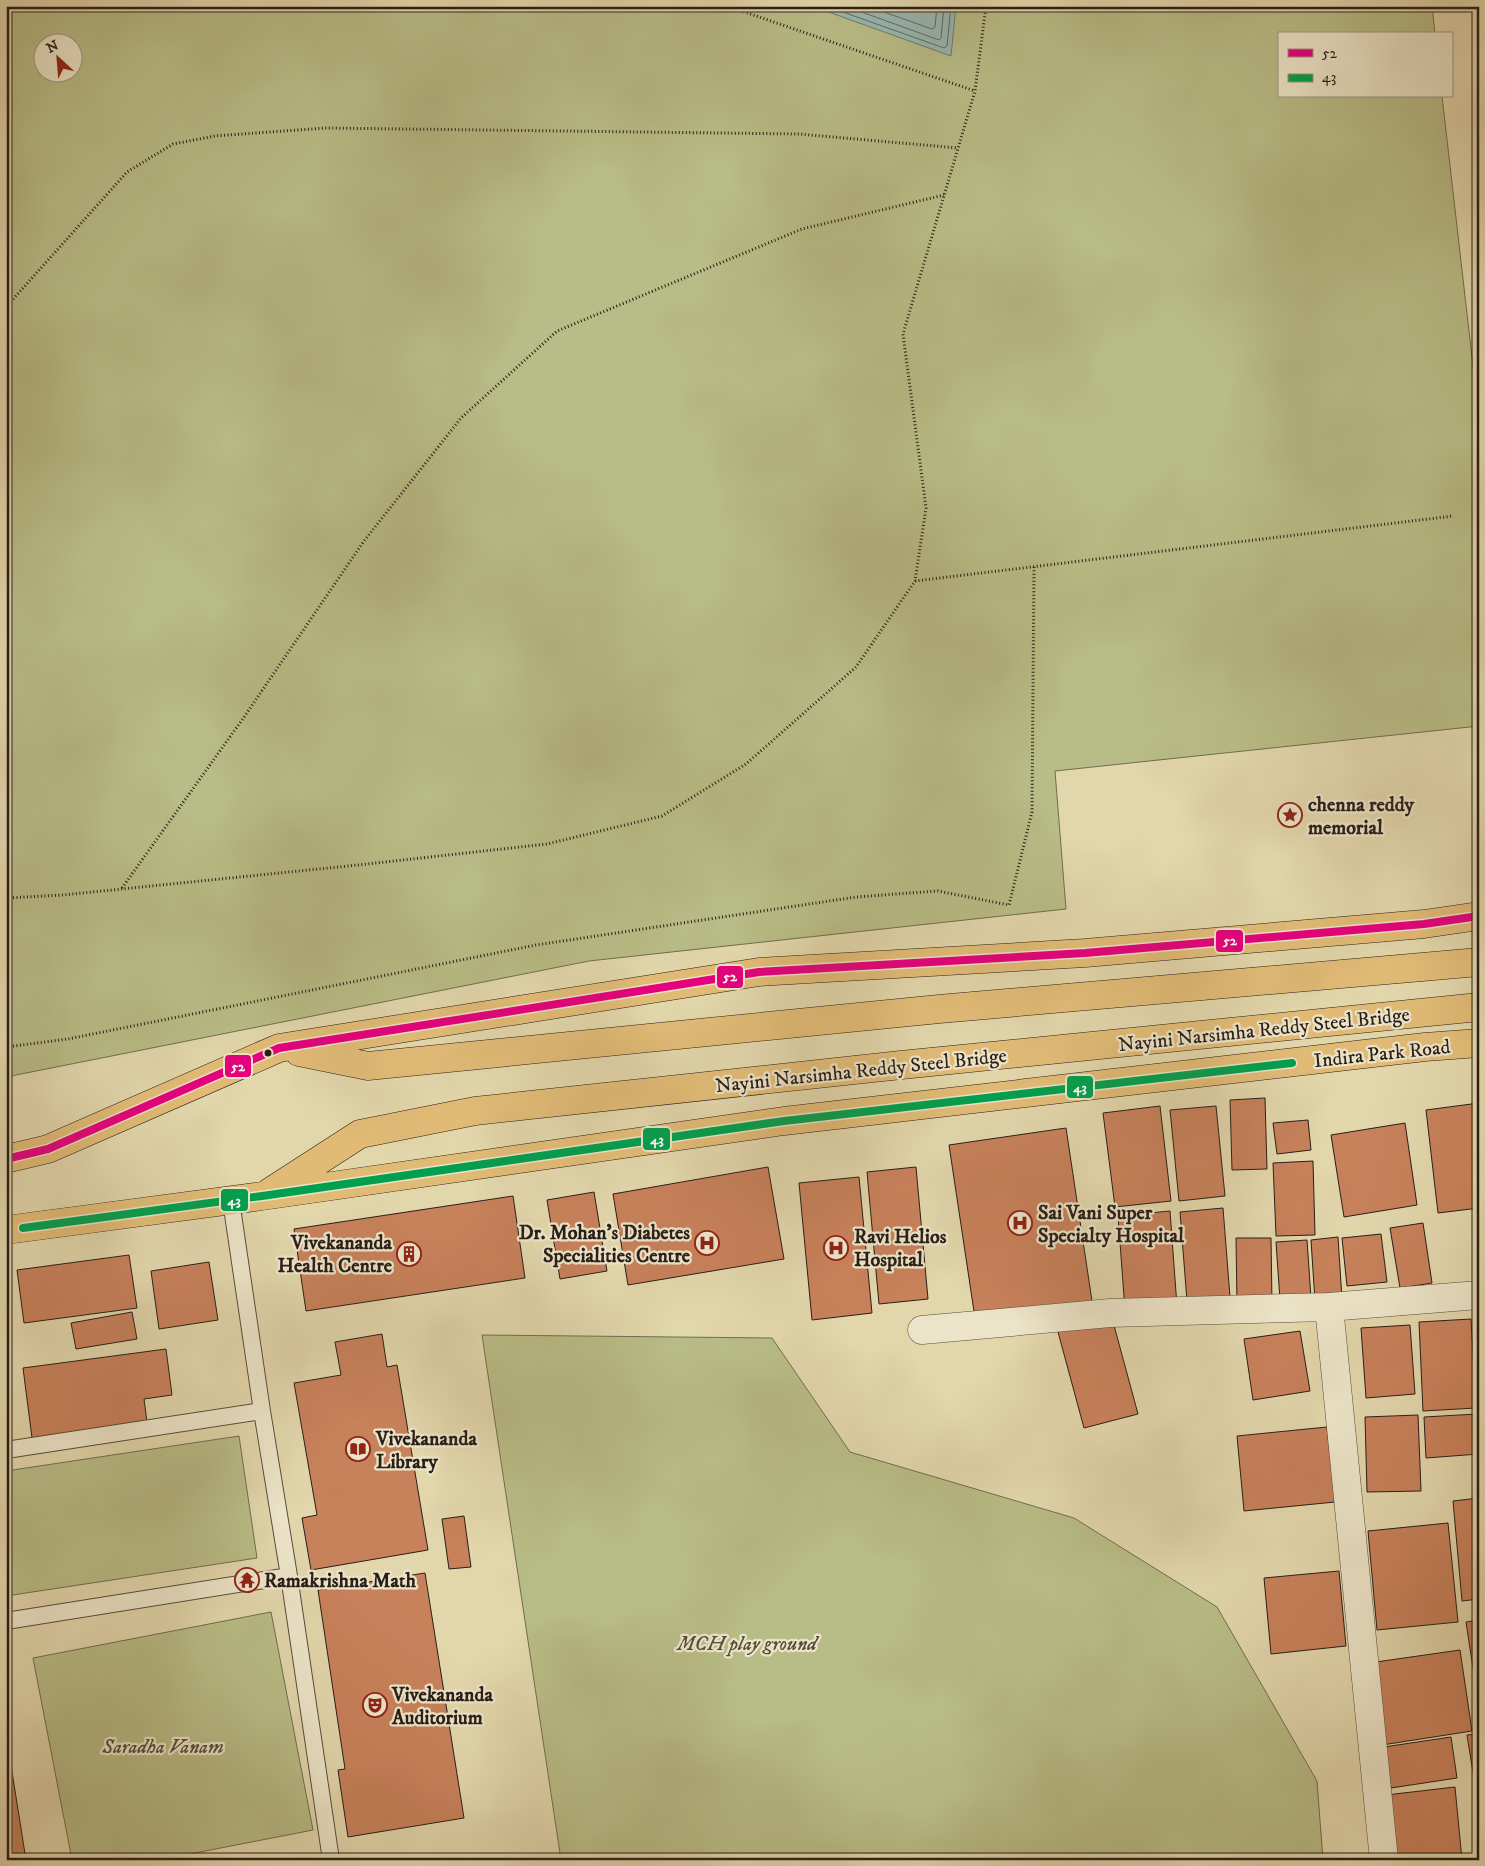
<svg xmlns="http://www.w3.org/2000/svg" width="1485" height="1866" viewBox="0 0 1485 1866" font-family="'IM FELL DW Pica',serif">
  <rect width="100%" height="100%" fill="#e2d6ab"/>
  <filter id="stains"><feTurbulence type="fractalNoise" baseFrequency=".004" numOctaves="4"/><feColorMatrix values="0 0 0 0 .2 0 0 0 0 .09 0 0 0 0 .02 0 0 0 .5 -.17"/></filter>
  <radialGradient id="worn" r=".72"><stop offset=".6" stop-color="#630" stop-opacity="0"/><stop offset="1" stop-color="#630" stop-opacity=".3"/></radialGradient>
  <!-- green -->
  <path fill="#b8bc86" stroke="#706d4f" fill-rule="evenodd" d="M6,6H1432L1435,34H1279V96H1442L1479,418V726L1055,771L1066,909L589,961L6,1077ZM42,42H72V72H42Z
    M482,1335L772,1338L850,1452L1074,1518L1217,1607L1317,1781L1323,1860H561Z
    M239,1436L257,1558L6,1596V1471Z
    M271,1612L313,1830L159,1860H72L33,1658Z"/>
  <!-- water -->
  <path fill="#98b7b2" stroke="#6c7a74" d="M812,6H956L951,56Z"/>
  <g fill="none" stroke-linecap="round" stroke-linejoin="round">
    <!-- shore -->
    <path stroke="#606a65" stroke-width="1" d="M826,6L944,48L947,46L951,6
      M845,6L939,40L941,38L944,6
      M867,6L932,29L935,27L937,6"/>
  </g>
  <!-- building -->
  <path fill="#c7815b" stroke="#291e18" d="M1265,1098L1267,1169L1232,1170L1230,1100Z
    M1479,1103V1208L1438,1213L1426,1110Z
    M1160,1106L1171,1201L1115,1207L1103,1113Z
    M1216,1106L1225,1196L1179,1201L1170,1110Z
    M1308,1120L1311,1150L1277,1154L1273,1123Z
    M1405,1123L1417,1205L1344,1217L1331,1135Z
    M1066,1128L1092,1301L975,1318L949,1145Z
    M1313,1161L1315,1235L1276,1236L1273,1163Z
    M768,1167L784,1259L628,1285L613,1194Z
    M916,1167L928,1299L879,1304L867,1172Z
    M859,1177L872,1313L812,1320L799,1183Z
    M594,1192L607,1271L560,1279L547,1200Z
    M513,1196L525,1278L306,1311L294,1229Z
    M1223,1208L1230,1297L1187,1301L1180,1212Z
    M1170,1211L1177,1306L1125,1310L1118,1216Z
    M1423,1223L1432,1283L1400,1288L1390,1228Z
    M1381,1234L1387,1282L1347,1286L1342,1238Z
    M1338,1237L1342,1299L1315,1301L1311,1240Z
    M1236,1238H1271L1272,1304H1237Z
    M1307,1240L1311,1298L1280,1300L1276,1242Z
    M129,1255L137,1308L24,1323L17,1270Z
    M209,1262L218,1320L159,1329L151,1271Z
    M132,1312L137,1339L76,1349L71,1323Z
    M1112,1318L1138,1414L1084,1428L1058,1332Z
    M1471,1319L1476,1408L1423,1411L1419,1322Z
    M1410,1325L1415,1394L1366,1398L1361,1328Z
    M1300,1331L1310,1391L1253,1400L1244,1339Z
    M382,1334L387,1367L397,1365L428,1550L311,1570L302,1518L317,1515L294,1383L341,1375L335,1342Z
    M166,1349L172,1395L144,1399L147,1422L32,1438L23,1368Z
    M1477,1414L1479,1454L1426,1458L1424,1417Z
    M1418,1415L1421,1491L1367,1492L1365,1417Z
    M1327,1427L1335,1502L1244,1511L1237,1436Z
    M1479,1498V1599L1462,1601L1453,1501Z
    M464,1516L471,1567L449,1569L442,1519Z
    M1448,1523L1458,1622L1377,1630L1368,1531Z
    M1339,1571L1346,1646L1271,1654L1264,1578Z
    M425,1573L464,1818L348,1837L338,1770L345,1769L318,1590Z
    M1479,1620V1708L1466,1622Z
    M1460,1650L1472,1731L1382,1745L1369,1663Z
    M6,1734L26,1860H6Z
    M1479,1734V1810L1467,1735Z
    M1451,1737L1457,1778L1391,1788L1384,1747Z
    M1455,1787L1462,1860H1393L1386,1795Z"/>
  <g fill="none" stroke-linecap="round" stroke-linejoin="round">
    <defs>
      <path id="lane" d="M231,1201L262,1411L289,1576L331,1860
        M6,1450L262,1411
        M6,1621L289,1576"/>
      <path id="street" d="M1329,1307L1384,1860
        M922,1330L1110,1313L1329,1307L1479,1295"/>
      <path id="primary" d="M299,1052L368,1066L939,1009L1479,962
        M6,1159L48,1149L279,1048L759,972L1085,953L1424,924L1479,916
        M270,1192L360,1134L475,1111L901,1065L1479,1007
        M6,1230L262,1196L784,1121L1425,1047L1479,1043"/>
    </defs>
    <!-- lane casing -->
    <use href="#lane" stroke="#574c3d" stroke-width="18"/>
    <!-- street casing -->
    <use href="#street" stroke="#574c3d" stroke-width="29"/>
    <!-- primary casing -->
    <use href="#primary" stroke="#291e18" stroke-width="29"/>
    <!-- path -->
    <path stroke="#291e18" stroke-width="3" stroke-dasharray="1 2.5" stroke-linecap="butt" d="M727,6L975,91
      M6,307L127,172L173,144L215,136L327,128L799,134L958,148
      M915,581L1453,516
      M122,888L242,720L364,541L461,418L557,331L802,229L944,195
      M6,898L63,895L358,865L547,844L662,816L746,764L856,667L915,581L926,508L903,334L975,91L986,6
      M6,1047L68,1039L536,945L856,897L938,891L1009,905L1032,812L1034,567"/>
    <!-- lane -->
    <use href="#lane" stroke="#ece4c8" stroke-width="16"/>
    <!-- street -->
    <use href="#street" stroke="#ece4c8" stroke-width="28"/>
    <!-- primary -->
    <use href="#primary" stroke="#e1bb76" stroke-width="28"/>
    <defs>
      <path id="bus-1" d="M6,1159L48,1149L279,1048L759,972L1085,953L1424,924L1479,916"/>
      <path id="bus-2" d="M23,1228L262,1196L784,1121L1292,1063"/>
    </defs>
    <!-- bus-1 casing -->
    <use href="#bus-1" stroke="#ece4c8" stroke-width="11"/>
    <!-- bus-2 casing -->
    <use href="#bus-2" stroke="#ece4c8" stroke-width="11"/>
    <!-- bus-1 -->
    <use href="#bus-1" stroke="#e5007d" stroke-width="8"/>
    <!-- bus-2 -->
    <use href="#bus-2" stroke="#029f4e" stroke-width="8"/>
  </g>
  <!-- icons -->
  <defs>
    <symbol id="sight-ring" viewBox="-11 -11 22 22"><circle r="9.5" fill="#ece4c8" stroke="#8f2418" stroke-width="1.5"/><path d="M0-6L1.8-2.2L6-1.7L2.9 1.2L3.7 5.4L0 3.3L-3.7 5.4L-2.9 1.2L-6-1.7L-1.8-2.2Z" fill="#8f2418"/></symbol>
    <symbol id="hospital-ring" viewBox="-11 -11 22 22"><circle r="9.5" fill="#ece4c8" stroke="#8f2418" stroke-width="1.5"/><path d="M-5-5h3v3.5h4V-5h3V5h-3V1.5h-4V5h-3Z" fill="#8f2418"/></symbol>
    <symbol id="building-ring" viewBox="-11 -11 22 22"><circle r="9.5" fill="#ece4c8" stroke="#8f2418" stroke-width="1.5"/><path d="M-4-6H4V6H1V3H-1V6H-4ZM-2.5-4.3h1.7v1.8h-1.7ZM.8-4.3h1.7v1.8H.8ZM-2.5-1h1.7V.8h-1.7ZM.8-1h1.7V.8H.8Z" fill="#8f2418"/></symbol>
    <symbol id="library-ring" viewBox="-11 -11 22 22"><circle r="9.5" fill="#ece4c8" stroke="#8f2418" stroke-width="1.5"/><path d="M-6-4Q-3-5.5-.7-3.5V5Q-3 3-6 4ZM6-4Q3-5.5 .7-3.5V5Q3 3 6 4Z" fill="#8f2418"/></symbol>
    <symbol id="temple-ring" viewBox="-11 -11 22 22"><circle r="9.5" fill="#ece4c8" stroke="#8f2418" stroke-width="1.5"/><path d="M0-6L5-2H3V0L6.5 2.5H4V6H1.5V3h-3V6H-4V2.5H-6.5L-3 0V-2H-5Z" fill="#8f2418"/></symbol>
    <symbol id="theatre-ring" viewBox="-11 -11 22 22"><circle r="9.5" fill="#ece4c8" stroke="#8f2418" stroke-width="1.5"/><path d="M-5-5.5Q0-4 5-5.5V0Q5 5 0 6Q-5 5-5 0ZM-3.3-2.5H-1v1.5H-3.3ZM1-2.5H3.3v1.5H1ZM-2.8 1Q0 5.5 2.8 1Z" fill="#8f2418"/></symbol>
  </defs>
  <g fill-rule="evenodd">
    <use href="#sight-ring" x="1276" y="801" width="28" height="28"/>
    <use href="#hospital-ring" x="1006" y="1209" width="28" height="28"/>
    <use href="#hospital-ring" x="693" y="1229" width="28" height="28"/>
    <use href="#hospital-ring" x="822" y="1234" width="28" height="28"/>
    <use href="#building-ring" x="395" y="1240" width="28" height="28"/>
    <use href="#library-ring" x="344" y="1435" width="28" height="28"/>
    <use href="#temple-ring" x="233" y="1566" width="28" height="28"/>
    <use href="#theatre-ring" x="361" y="1691" width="28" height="28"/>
  </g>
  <!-- markers -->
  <circle fill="#291e18" stroke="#ece4c8" stroke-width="2" cx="268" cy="1053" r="4.5"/>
  <g text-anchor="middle" stroke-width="4.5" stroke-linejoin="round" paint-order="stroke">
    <!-- poi labels -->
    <g font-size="20" font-weight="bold" fill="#291e18" stroke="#ece4c8" text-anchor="start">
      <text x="1308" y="811">chenna reddy<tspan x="1308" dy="23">memorial</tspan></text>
      <text x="1038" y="1219">Sai Vani Super<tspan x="1038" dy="23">Specialty Hospital</tspan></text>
      <text x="690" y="1239" text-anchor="end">Dr. Mohan's Diabetes<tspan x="690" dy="23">Specialities Centre</tspan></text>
      <text x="854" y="1243">Ravi Helios<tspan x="854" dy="23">Hospital</tspan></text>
      <text x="392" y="1249" text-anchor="end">Vivekananda<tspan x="392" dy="23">Health Centre</tspan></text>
      <text x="376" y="1445">Vivekananda<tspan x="376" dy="23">Library</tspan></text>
      <text x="264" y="1587">Ramakrishna Math</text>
      <text x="392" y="1701">Vivekananda<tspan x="392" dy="23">Auditorium</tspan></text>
    </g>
    <!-- street labels -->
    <g font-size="20" fill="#291e18" stroke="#ece4c8">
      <text transform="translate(1264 1029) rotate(-6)" y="7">Nayini Narsimha Reddy Steel Bridge</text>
      <text transform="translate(1382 1053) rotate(-6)" y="7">Indira Park Road</text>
      <text transform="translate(861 1070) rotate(-6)" y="7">Nayini Narsimha Reddy Steel Bridge</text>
    </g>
    <!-- park labels -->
    <g font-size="20" font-style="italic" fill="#544d39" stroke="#ece4c8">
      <text x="747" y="1650">MCH play ground</text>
      <text x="163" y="1753">Saradha Vanam</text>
    </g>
  </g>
  <g stroke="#ece4c8" stroke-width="2">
    <rect x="1215" y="929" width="29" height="24" rx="5" fill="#e5007d"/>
    <rect x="716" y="965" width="28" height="24" rx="5" fill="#e5007d"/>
    <rect x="224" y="1054" width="28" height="24" rx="5" fill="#e5007d"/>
    <rect x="1066" y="1075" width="28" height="24" rx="5" fill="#029f4e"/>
    <rect x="642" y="1127" width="29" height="24" rx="5" fill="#029f4e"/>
    <rect x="220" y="1188" width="29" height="24" rx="5" fill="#029f4e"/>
  </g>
  <g font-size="14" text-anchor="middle" font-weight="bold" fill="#fff">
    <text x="1230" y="945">52</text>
    <text x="730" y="981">52</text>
    <text x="238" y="1071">52</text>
    <text x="1080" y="1092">43</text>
    <text x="657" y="1144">43</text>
    <text x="234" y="1205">43</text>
  </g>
  <!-- margin -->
  <rect width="1485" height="1866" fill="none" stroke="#e2d6ab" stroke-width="25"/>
  <rect x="8" y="8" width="1470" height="1851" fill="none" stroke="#291e18" stroke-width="2.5"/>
  <rect x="12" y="12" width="1460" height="1841" fill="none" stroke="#291e18"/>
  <!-- legend -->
  <rect x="1278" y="32" width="175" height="65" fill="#ece4c8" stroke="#9e9582"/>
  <rect x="1288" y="49" width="25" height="8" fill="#e5007d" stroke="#9e9582"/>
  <text x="1322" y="58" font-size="15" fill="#291e18">52</text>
  <rect x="1288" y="74" width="25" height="8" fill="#029f4e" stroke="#9e9582"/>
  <text x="1322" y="82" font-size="15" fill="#291e18">43</text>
  <!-- north arrow -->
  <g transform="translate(58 58) rotate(334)"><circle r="24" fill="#ece4c8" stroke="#9e9582"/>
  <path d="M0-4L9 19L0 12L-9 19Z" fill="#8f2418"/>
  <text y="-8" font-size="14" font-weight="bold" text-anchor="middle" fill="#291e18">N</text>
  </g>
  <rect width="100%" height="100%" filter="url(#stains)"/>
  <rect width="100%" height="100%" fill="url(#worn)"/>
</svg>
